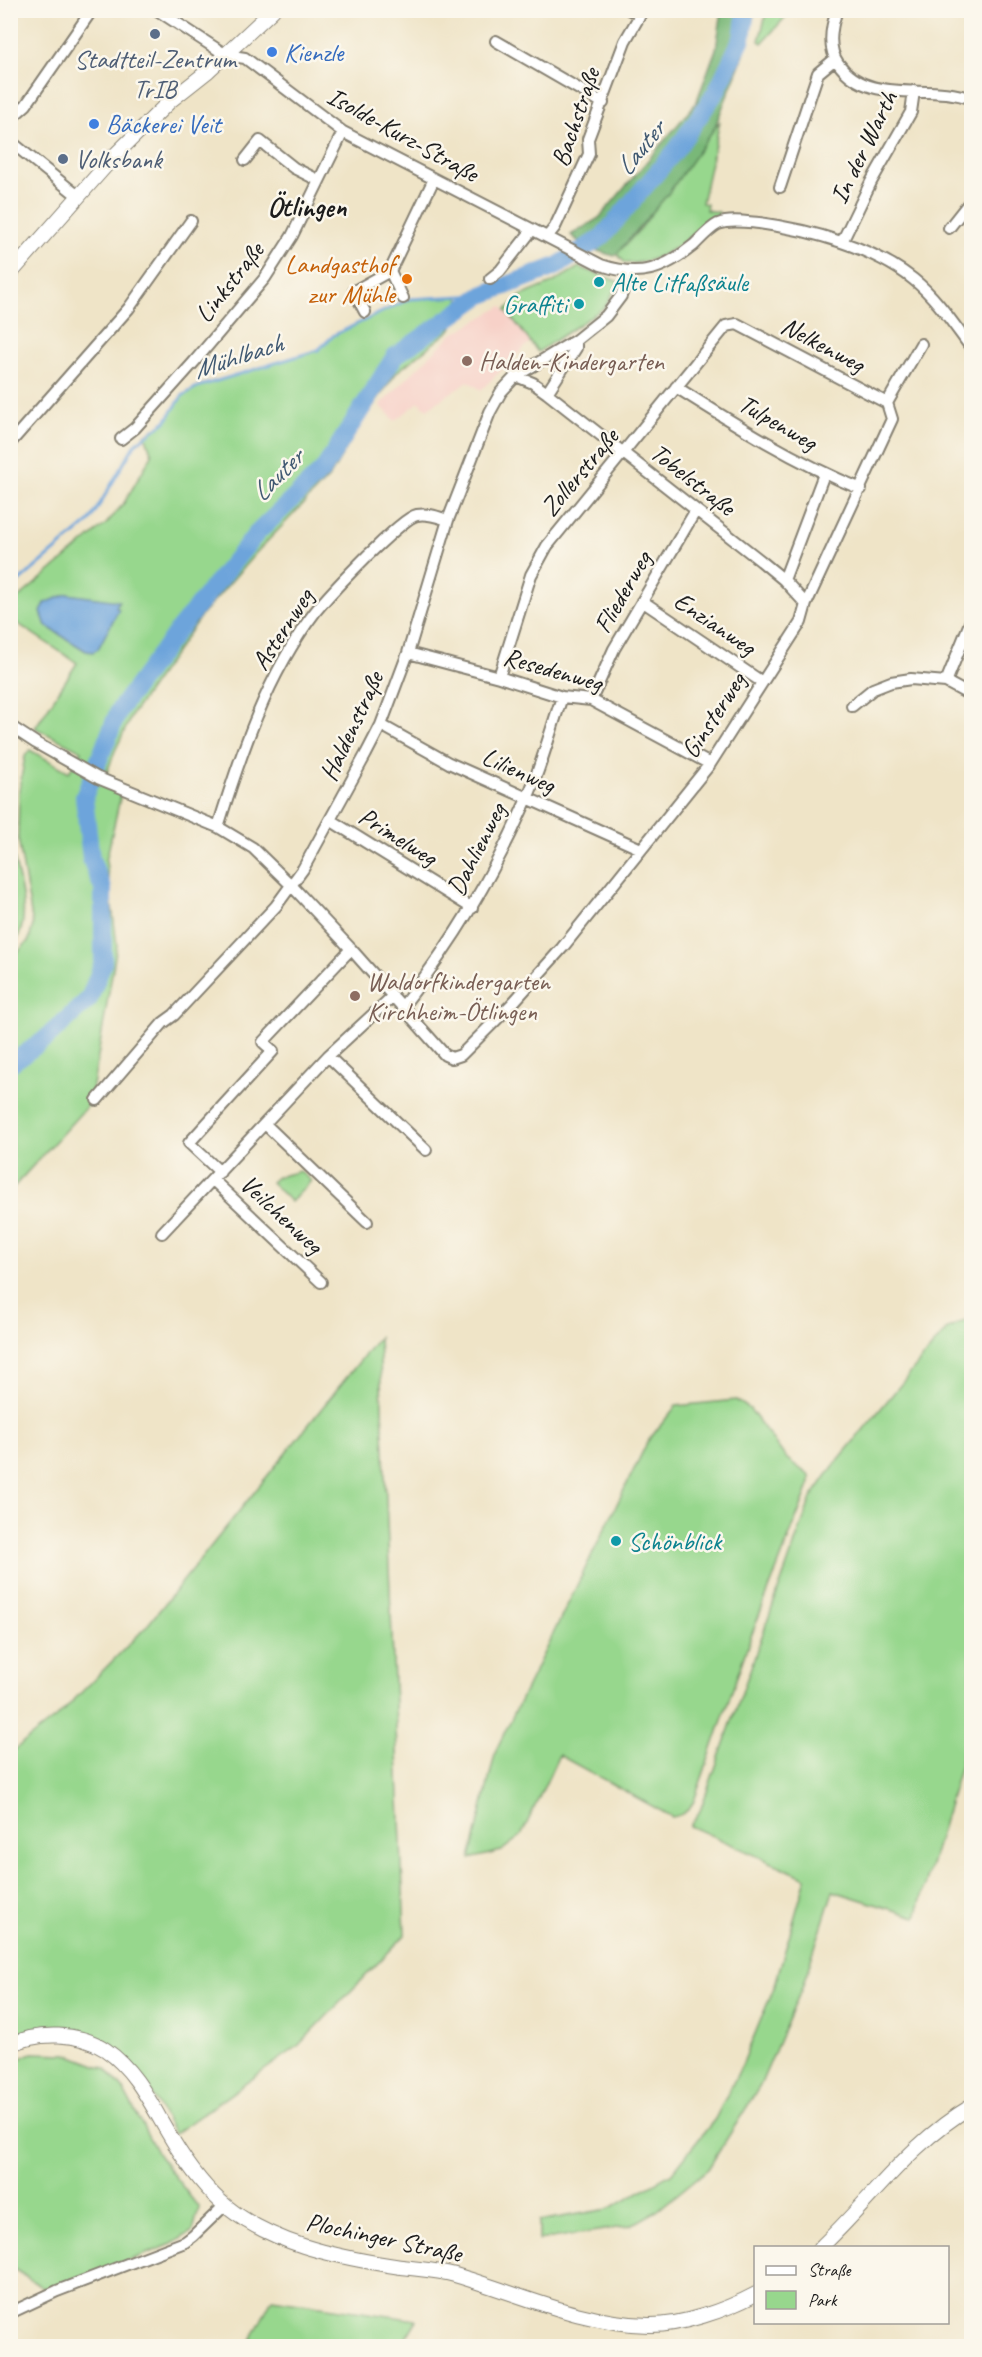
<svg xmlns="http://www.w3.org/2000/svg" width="982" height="2357" viewBox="0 0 982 2357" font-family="Caveat,sans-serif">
  <rect width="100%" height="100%" fill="#fbf7ec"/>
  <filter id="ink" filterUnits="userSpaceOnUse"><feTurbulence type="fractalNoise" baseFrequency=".0167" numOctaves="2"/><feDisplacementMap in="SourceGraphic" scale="12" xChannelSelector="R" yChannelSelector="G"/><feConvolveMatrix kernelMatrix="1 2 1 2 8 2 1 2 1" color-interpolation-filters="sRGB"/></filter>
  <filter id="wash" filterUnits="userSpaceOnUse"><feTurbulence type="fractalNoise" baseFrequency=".008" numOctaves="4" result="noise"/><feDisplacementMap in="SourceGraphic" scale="24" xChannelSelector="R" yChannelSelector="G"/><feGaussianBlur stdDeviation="1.35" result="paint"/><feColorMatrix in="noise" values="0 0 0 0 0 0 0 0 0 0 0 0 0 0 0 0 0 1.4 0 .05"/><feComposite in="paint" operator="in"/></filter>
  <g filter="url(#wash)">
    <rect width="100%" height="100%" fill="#efe4c7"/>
    <!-- built -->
    <path fill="#f7d1c8" d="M502,306L530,342L481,390L468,381L427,409L419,402L395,421L380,405L451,335Z"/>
    <!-- green -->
    <path fill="#97d78d" stroke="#5a7a54" stroke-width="1.5" d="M767,11H791L762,43L759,41Z
      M720,121L702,203L707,204L706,210L719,212L718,217C689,235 662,266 625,263L617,254L641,228Z
      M579,267L619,282L605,307L538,352L506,310L521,296L552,283Z
      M459,297L460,302L467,301L450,330L397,372L365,417L330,476L255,554L200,617L133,713L115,751L102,786L121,794L106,861L117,945L90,1103L11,1190V959L29,940L33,925L18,838L19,791L25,756L30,750L69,772L82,751L35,728L77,663L11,619V604L106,524L124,503L152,455L145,435L166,421L182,396L197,387L318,350L334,335L409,299Z
      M11,846C18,878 35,922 11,948V932L15,923L11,892Z
      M300,1171L311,1181L291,1202L271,1182L277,1177Z
      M971,1311V1727L916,1917L833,1891L802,1988L760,2086L708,2169L657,2211L630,2226L539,2240V2221L608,2209L671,2174L715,2119L743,2063L775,1985L806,1878L690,1826L700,1811L811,1498L834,1465L946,1330L966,1320Z
      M379,1337L405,1935L297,2047L174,2134L144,2080L114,2049L86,2034L11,2039V1752L58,1716L146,1627Z
      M736,1400L750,1409L786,1458L810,1476V1483L750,1639L694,1801C688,1811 684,1815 672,1817L559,1755L521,1836L501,1851L470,1859L496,1750L648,1441L676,1406Z
      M32,2053L67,2054L106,2069L123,2089L159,2156L199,2208L193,2231L172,2244L49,2292L11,2267L10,2063Z
      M272,2299L417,2320L401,2346H248Z"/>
    <!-- forest -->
    <path fill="#79b878" stroke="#4a6a4a" stroke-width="1.5" d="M722,11H755L744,54L714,129L668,194L615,256C599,252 583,247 571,235L599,218L696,103L716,49Z"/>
    <!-- water -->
    <path fill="#6da4db" stroke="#44607c" stroke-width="1.5" d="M67,594L119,601L116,607L119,609L98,649L93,652L86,651L46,626L41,612L45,603Z"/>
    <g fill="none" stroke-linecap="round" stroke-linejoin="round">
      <!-- stream -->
      <path stroke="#6da4db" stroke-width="3" d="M10,589L90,521L135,444L166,421L182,396L197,387L318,350L334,335L409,299L482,295"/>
      <!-- river -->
      <path stroke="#6da4db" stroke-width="18" d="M10,1064L44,1040L89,999L103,963V889L91,859L84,797L119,710L178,630L257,533L323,470L395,356L482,295L557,266L602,237L676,150L716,92L742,38L746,10"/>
    </g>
  </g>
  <g filter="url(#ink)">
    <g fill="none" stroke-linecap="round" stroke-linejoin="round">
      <defs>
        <path id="minor" d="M157,10L226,55L245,58L343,132L601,265C639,278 663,270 694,245C701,238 710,228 718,224C730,219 747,222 759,223C810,230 873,247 913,279C937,298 954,325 972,349
          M630,10L642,12
          M837,10C831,27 827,47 838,63C869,107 928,82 972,99
          M496,41L603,103
          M10,119L26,105L92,10
          M10,141L78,196
          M245,160L260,141L294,168L318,180
          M780,187L818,73L835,59
          M949,228L972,199
          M547,237L555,227L589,154L588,139L625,41L643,10
          M842,242L871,182L911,112L914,91
          M390,271L403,298
          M490,279L500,271L532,230
          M365,312L354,291L390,271L434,179
          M516,376L533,383L547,393L761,561L784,580L806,604
          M676,387C736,425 795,462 861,489
          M547,393L576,348V340
          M121,439L135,428L194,362L265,278L292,236L343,132
          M10,443L129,308L191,221
          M784,580L824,474
          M642,601L762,682
          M408,653L499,677L562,697L591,700L710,764
          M499,677L531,575L547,546L726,326L737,324L887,403
          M946,682L972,618
          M591,700L614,649L696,510
          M852,706L873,689L891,682L911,679L946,682L972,696
          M381,725L449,763L641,849
          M10,726L36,743L98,778L218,827L253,848L291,885L351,949L445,1055L452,1058L461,1055L511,1005L562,948L710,764L801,622L806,604L892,419L887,403L921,344
          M330,820L472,908
          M218,827C241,753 267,675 315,612C331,592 349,574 368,555C377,547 406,517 417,515C428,513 438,517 448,520
          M393,996L328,1056L426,1150
          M403,1006C454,940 492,878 526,801C541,768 550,732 562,697
          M97,1100L163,1023L174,1015L276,906L303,869L366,754L381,725L408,653L448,520L490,412L501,392L516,376L576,340L606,316L621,296L629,272
          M265,1124L367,1222
          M220,1172L189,1143L273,1051L263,1042L351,949
          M213,1180L321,1282
          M162,1233L328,1056
          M10,2313L57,2291L185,2242L193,2236L225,2205"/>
        <path id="major" d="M10,274L117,153L170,101L208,71L273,10
          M10,2045C38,2031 80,2032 106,2050C138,2072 153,2109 173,2141C187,2164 206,2190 227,2207C272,2243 333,2256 388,2265C410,2269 434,2269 455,2275C520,2294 579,2323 648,2325C681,2326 726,2310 756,2294
          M820,2248C872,2199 909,2143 972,2106"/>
      </defs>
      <!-- minor casing -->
      <use href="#minor" stroke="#868072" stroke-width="14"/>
      <!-- major casing -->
      <use href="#major" stroke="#868072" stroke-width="16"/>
      <!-- minor -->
      <use href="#minor" stroke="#fff" stroke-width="10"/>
      <!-- major -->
      <use href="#major" stroke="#fff" stroke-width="14"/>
    </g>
  </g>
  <!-- markers -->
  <g fill="#5c6f8a" stroke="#fbf7ec" stroke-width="2">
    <circle cx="155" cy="34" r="6"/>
    <circle cx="63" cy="159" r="6"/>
  </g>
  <g fill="#3f7fe0" stroke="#fbf7ec" stroke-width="2">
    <circle cx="272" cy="52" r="6"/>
    <circle cx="94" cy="124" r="6"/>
  </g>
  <circle fill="#e8710a" stroke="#fbf7ec" stroke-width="2" cx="407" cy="279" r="6"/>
  <g fill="#0f9aa8" stroke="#fbf7ec" stroke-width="2">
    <circle cx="599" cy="282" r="6"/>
    <circle cx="579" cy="304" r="6"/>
    <circle cx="616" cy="1541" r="6"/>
  </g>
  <g fill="#8d6e63" stroke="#fbf7ec" stroke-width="2">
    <circle cx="467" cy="361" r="6"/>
    <circle cx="355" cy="996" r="6"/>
  </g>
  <g text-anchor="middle" stroke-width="5" stroke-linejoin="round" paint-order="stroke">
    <!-- shop labels -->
    <g font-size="26" fill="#366cbe" stroke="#fbf7ec" text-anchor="start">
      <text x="284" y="61">Kienzle</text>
      <text x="106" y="133">Bäckerei Veit</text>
    </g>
    <!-- service labels -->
    <g font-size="26" fill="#4e5e75" stroke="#fbf7ec">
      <text x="155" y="68">Stadtteil-Zentrum<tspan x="155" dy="30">TrIB</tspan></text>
      <text x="75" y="168" text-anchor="start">Volksbank</text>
    </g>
    <!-- street labels -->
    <g font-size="26" fill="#1c1c1c" stroke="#fbf7ec">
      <text transform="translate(575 117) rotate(-71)" y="9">Bachstraße</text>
      <text transform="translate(403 134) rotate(29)" y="9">Isolde-Kurz-Straße</text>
      <text transform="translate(863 147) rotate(-64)" y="9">In der Warth</text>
      <text transform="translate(229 282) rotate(-52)" y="9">Linkstraße</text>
      <text transform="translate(823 344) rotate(28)" y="9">Nelkenweg</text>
      <text transform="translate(778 422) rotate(30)" y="9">Tulpenweg</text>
      <text transform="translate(579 472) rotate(-50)" y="9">Zollerstraße</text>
      <text transform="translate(693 479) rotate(38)" y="9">Tobelstraße</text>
      <text transform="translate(622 592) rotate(-60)" y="9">Fliederweg</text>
      <text transform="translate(715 623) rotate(34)" y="9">Enzianweg</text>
      <text transform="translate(282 629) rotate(-57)" y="9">Asternweg</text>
      <text transform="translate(553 669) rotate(16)" y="9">Resedenweg</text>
      <text transform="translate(713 715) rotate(-57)" y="9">Ginsterweg</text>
      <text transform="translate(351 726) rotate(-65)" y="9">Haldenstraße</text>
      <text transform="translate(519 770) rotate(24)" y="9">Lilienweg</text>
      <text transform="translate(398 836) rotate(32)" y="9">Primelweg</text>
      <text transform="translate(476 849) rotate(-63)" y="9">Dahlienweg</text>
      <text transform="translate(282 1214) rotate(43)" y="9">Veilchenweg</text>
      <text transform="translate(384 2237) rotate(12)" y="9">Plochinger Straße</text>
    </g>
    <!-- food labels -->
    <g font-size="26" fill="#c56008" stroke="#fbf7ec" text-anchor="end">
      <text x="395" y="273">Landgasthof<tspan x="395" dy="30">zur Mühle</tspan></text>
    </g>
    <!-- culture labels -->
    <g font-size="26" fill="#0d838f" stroke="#fbf7ec" text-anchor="start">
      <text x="611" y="291">Alte Litfaßsäule</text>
      <text x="567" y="313" text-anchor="end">Graffiti</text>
      <text x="628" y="1550">Schönblick</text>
    </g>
    <!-- education labels -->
    <g font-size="26" fill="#785e54" stroke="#fbf7ec" text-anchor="start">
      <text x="479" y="370">Halden-Kindergarten</text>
      <text x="367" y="990">Waldorfkindergarten<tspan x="367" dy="30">Kirchheim-Ötlingen</tspan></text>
    </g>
    <!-- water labels -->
    <g font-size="27" font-style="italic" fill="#405972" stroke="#fbf7ec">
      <text transform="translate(640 148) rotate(-51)" y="9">Lauter</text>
      <text transform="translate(238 356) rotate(-18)" y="9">Mühlbach</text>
      <text transform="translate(277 475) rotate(-45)" y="9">Lauter</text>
    </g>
    <!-- quarter labels -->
    <g font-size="28" font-weight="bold" fill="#1c1c1c" stroke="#fbf7ec">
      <text x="307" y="216">Ötlingen</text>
    </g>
  </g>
  <!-- margin -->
  <rect width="982" height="2357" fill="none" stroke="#fbf7ec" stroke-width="36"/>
  <!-- legend -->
  <rect x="754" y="2246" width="195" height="78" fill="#fbf7ec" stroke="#a29f99" stroke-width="1.5"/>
  <rect x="766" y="2266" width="30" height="9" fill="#ffffff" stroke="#a29f99" stroke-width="1.5"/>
  <text x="808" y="2276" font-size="18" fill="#1c1c1c">Straße</text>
  <rect x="766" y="2291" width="30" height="18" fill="#97d78d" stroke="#a29f99" stroke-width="1.5"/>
  <text x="808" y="2306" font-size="18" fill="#1c1c1c">Park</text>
</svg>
